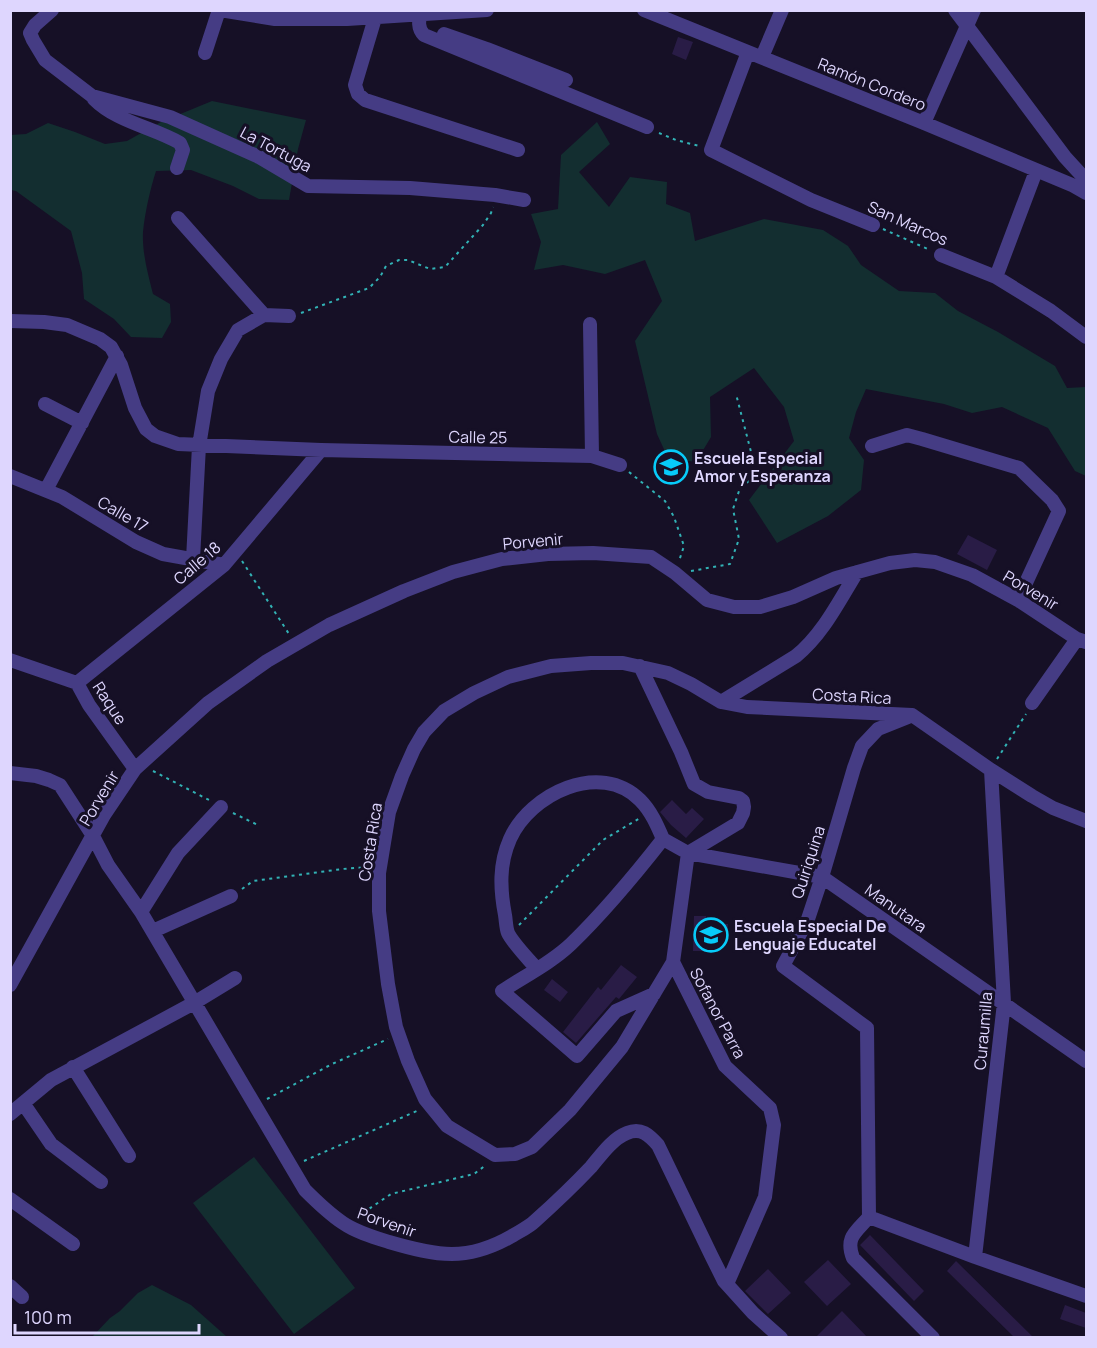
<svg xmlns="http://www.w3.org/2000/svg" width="1097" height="1348" viewBox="0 0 1097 1348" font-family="Manrope,sans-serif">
  <rect width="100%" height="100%" fill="#161026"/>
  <!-- green -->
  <path fill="#132e30" d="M212,101L306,120L298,149L289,200L259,199L233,186L191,170L156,171C150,190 145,212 143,232C142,253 148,274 153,294L170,304L171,322L162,338L131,337L114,319L84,299L82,273L71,231L16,191L11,190L10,135L26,134L48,123L75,132L105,144L127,141L161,122Z
    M597,122L610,144L579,172L609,207L630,177L667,182L666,204L690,213L695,241L764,219L823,230L848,246L861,265L899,291L935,293L958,311L998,332L1055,366L1067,388L1086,387V476L1075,471L1048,428L1002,407L972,413L944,404L866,389L856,412L849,438L864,460L861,490L828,516L777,543L749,500L794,441L784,407L754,368L710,397L711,437L696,462L668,458L657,434L635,341L662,301L645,260L605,274L563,265L534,270L541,242L531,214L558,209L561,155Z
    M254,1157L355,1288L294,1334L193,1203Z
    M152,1285L191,1305L227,1337H92L110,1318L120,1311L138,1293Z"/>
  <!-- building -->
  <path fill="#291c46" d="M678,37L693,42L686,60L672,54Z
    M968,535L997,550L987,570L957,554Z
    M672,800L686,814L692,808L704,819L686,838L671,825L660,812Z
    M694,916H706V923L728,924L727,944L706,943V951H693Z
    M621,965L637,977L619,999L616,997L576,1043L563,1032L598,987L601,990Z
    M552,979L568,992L560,1002L544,990Z
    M870,1235L924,1291L914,1301L860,1245Z
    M828,1260L851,1284L827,1306L804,1282Z
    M956,1261L1034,1338H1015L947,1271Z
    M768,1269L791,1293L768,1314L745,1291Z
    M1065,1305L1086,1313V1328L1060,1319Z
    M842,1311L868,1338H815Z"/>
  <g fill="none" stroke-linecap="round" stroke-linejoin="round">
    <!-- path -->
    <path stroke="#32b2b5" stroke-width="2" stroke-dasharray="3 4.5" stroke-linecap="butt" d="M659,133L676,140L699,146
      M883,229L930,250
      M301,313L369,288L380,277L386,266L399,260H408L430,269L445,267L483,225L491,213L493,207
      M629,472L665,501L674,517L684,546L679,561
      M242,561L289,634
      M691,571L730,564L739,539L733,509L740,488L757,475L736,394
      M997,759L1026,714
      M153,771L209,800
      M233,813L258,825
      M242,889L253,881L342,869L368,867
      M519,925L603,840L640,818
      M267,1099L332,1064L388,1039
      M304,1161L419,1110
      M357,1217L391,1194L474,1174L486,1165"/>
    <!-- minor -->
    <path stroke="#453c84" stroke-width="14" d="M52,10L35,25L30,33L33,40L45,60L92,96L170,117L259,157L308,186L410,188L495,195L524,200
      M220,10L275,19H347L487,10
      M421,10C419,20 417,28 424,35L647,127
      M644,10L924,123L1072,185L1086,193
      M955,10L1065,157L1086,180
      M375,18L355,85L358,94L365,100L518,150
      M444,34L487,49L566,80
      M748,52L711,150L811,200L873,225
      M205,53L219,10
      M762,57L782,10
      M94,99C117,122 152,127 180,143L183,150L177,168
      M924,123L974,10
      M178,218L264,315
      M941,255L996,277L1051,311L1086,337
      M996,277L1036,171
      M10,321L44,322L67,325L100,339L111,347L121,365L135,408L146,429L155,436L178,444L321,450L592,456L620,465
      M590,324L592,456
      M45,404L82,423
      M872,446L907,435L922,439L1019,468L1052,500L1059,511L1018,600
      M10,476L62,497L136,542L163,554L224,565
      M46,490L117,356
      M193,559L199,446L208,391L221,359L238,330L264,315L289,316
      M10,660L77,683L89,705L135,769
      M640,666L681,752L694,784L708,792L739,798L743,801L744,807L743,813L738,823L688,853
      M77,683L224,565L321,450
      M721,702L796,656C823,634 839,601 857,572
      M1032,703L1077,639
      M908,717L878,729L862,746L854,768L822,877L808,919L783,966L867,1028L869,1217C856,1232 845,1237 853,1258L933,1338
      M10,773L36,776L49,780L60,785L93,836L108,865L141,912L305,1190C317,1202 328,1213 343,1223C356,1232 373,1237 389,1242C437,1256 467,1262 512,1236C520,1231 529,1227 535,1221C554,1204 573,1186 591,1167C601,1155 612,1139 627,1133C641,1127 649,1135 658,1145L711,1255L724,1281L753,1313L781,1338
      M688,853L673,962L725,1066L770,1108L774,1125L765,1197L727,1284
      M141,912L178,853L221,807
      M153,931L231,896
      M673,962L622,1047L570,1110L532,1147L515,1154L495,1155L447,1126L425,1099L408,1061L396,1027L388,984L379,911V873L389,812L402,776L414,749L424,732L444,711L474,693L508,677L551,666L591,663H623L668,673L691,684L721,702L747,707L912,715L991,770L1032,796L1053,808L1086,821
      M537,969C530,961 512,942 508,933C506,928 506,921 505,915C500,889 499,864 510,839C530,794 600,760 640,800C651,811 657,825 663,839L688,853L822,877L1086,1061
      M10,985L104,815L135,769L208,703L267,661L329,625L404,591L453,572L502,559L548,554L593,553L651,557L675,573L707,600L734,607H760L793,597L836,578L890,563L915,560L935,562L972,575L1018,600L1077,639L1086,642
      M654,994L616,1011L577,1056L502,991C525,976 551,963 571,944C604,912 634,876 663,839
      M73,1067L129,1156
      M23,1103L51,1144L101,1182
      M10,1114L51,1080L194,1003L235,978
      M10,1199L73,1244
      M869,1217L975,1257L1086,1296
      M975,1257L1004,1003L991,770
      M10,1286L22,1297"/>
  </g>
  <!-- icons -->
  <defs>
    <symbol id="school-ring" viewBox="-11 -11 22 22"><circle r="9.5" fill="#161026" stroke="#07cbf9" stroke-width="1.5"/><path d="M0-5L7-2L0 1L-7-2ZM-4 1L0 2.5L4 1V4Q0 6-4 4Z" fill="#07cbf9"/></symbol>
  </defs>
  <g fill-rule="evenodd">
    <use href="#school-ring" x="652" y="448" width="38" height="38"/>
    <use href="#school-ring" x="692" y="916" width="38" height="38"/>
  </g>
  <g text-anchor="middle" stroke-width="6" stroke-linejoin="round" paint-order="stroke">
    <!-- street labels -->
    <g font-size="16" fill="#ded6fe" stroke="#161026">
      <text transform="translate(872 84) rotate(22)" y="6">Ramón Cordero</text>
      <text transform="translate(276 149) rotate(28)" y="6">La Tortuga</text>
      <text transform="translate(908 223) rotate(24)" y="6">San Marcos</text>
      <text transform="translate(478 437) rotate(1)" y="6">Calle 25</text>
      <text transform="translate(123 514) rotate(30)" y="6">Calle 17</text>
      <text transform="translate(533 541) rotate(-5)" y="6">Porvenir</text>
      <text transform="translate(197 563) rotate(-41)" y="6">Calle 18</text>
      <text transform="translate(1031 590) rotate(31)" y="6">Porvenir</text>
      <text transform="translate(852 696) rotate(3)" y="6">Costa Rica</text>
      <text transform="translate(110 703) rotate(57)" y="6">Raque</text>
      <text transform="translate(99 798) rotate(-59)" y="6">Porvenir</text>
      <text transform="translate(370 842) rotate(-81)" y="6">Costa Rica</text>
      <text transform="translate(808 862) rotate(-72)" y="6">Quiriquina</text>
      <text transform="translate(896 908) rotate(35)" y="6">Manutara</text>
      <text transform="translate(718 1013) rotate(62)" y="6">Sofanor Parra</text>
      <text transform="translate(983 1031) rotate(-85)" y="6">Curaumilla</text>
      <text transform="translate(387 1222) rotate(19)" y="6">Porvenir</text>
    </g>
    <!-- poi labels -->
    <g font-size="16" font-weight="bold" fill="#ded6fe" stroke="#161026" text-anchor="start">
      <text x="694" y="464">Escuela Especial<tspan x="694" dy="18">Amor y Esperanza</tspan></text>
      <text x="734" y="932">Escuela Especial De<tspan x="734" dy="18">Lenguaje Educatel</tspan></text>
    </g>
  </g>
  <!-- border -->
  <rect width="1097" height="1348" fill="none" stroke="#ded6fe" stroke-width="24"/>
  <!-- scale -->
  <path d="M15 1324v9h184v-9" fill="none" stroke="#ded6fe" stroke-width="3"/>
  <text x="24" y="1324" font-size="18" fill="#ded6fe" stroke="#161026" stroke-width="4.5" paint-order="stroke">100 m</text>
</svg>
